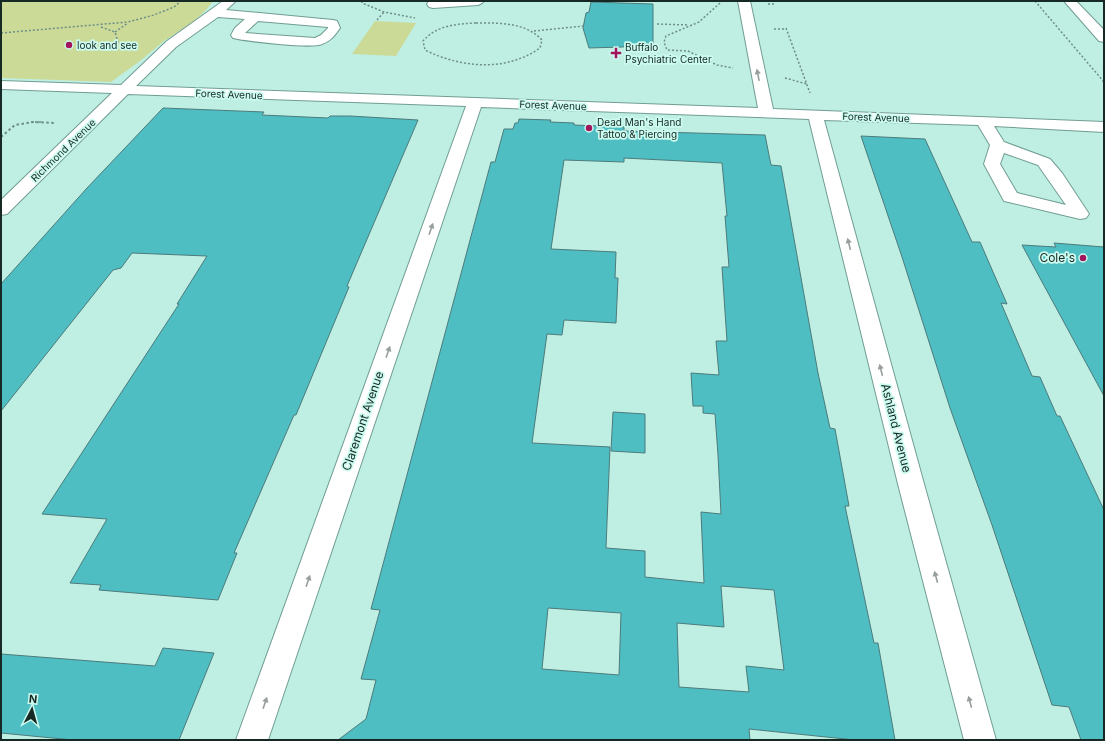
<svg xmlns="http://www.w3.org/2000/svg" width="1105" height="741" viewBox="0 0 1105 741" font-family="Inter,sans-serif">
  <rect width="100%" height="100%" fill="#bfeee2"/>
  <!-- green -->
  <path fill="#ccda98" d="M1,1H213L207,9L192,23L164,41L140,61L111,82L1,78Z
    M375,21L416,23L396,56L352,54Z"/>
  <!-- building -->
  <path fill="#4ebec2" stroke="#4c7b7c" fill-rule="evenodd" d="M591,2L653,4V46L589,48L583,28L586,13L589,12Z
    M163,108L264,112L262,115L328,118L330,116H350L418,120L347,286L349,287L296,415H294L234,553H237L218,600L99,590L101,585L70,583L107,519L42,514L179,304H177L207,256L132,253L121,268L113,270L1,411V284L87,188Z
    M519,119L551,120L550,122L574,123V125L624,127V131L765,135L771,165L781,166L818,373L830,428L835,429L849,506H845L874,643H878L895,740H855L749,729L750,740H338L366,719L376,680L361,679L380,610L371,609L491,162H495L504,129H513L515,123H518ZM624,158L722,163L727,216H725L729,267H722L727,341H716L719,375L691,373L693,406H703V413L715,414L718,455L721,514L701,512L704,583L645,577V551L606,548L610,447L532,443L547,334L562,335L564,320L616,323L618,278H615L616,252L551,249L564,160L624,162ZM721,586L774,590L784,670L746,666L749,692L679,687L677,623L724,627ZM548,608L621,613L619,675L542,669Z
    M861,136L925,139L972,242H980L1007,304L1001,303L1032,376L1040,377L1057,416H1060L1104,510V740H1081L1069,707L1052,705L992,525L950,408L902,257Z
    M1054,243L1104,247V396L1022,245L1056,247Z
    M613,412L645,414V453L611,451Z
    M163,648L214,653L179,740H73L1,733V654L155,666Z"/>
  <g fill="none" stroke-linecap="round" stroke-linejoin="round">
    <defs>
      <path id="minor" d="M223,1H236L226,10L333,20L337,21L340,28C335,35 331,41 322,44C311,49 246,41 233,38L231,35L235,28L245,19L218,17L176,47L136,86L758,108L738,1H750L773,109L1104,122V132L994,126L1004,142L1050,159L1062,173L1089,214L1086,218L1080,219L1004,201L984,164L990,145L978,125L824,120L924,484L996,740H964L898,484L809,119L481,107L268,740H236L466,106L128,94L7,214L1,215V200L112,93L1,89V81L121,85L167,41ZM258,21L328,27V28L321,35L315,38L245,33ZM1004,153L1038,165L1066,205L1017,193L1000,164Z
        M429,1H484L482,3L478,5L433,8L429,7L427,4Z
        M1064,1H1076L1104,30V42L1099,41Z"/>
    </defs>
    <!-- minor casing -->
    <use href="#minor" stroke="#719d93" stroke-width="2"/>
    <!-- path-far1 -->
    <path stroke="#6e8f87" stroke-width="1.5" stroke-dasharray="2 2" stroke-linecap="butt" d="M362,1V3L384,12L415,18
      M1035,1L1104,82
      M720,3L699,22L666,36L664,42L667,50L688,51L717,65L733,68
      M768,4H775
      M377,20L384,12
      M476,23C500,23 525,22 542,40L540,48C506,72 461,68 425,50L423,41C437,25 456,24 476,23Z
      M657,24L689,25
      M101,27L115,32L118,42L133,49
      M786,28L810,93
      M774,29H787
      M534,31L584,26
      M115,32L128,23
      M1,33L128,22L154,15L174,7L181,1
      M785,78L807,84
      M31,122H42"/>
    <!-- path -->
    <path stroke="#6e8f87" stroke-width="2" stroke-dasharray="2.5 2.5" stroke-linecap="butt" d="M1,137L15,125L33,122L56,123"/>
    <!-- minor -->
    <use href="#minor" fill="#fff" fill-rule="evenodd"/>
  </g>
  <!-- one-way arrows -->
  <defs><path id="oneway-solid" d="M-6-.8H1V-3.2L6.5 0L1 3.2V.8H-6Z"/></defs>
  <g fill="#979f9d">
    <use href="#oneway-solid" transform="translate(758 75) rotate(-101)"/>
    <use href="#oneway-solid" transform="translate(431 229) rotate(-71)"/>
    <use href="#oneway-solid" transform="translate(849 244) rotate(-104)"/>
    <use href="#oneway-solid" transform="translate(388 352) rotate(-71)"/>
    <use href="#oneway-solid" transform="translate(881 370) rotate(-104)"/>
    <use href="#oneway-solid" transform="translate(936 577) rotate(-105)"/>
    <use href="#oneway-solid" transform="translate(308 581) rotate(-71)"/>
    <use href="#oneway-solid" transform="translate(970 702) rotate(-105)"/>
    <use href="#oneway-solid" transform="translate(265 703) rotate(-71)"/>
  </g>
  <!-- markers -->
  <g fill="#a2145b" stroke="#ccfbef" stroke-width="1.5">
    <circle cx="69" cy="45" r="4"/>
    <path d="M614 47h4v4h4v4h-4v4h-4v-4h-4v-4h4z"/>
    <circle cx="589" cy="128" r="4"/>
    <circle cx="1083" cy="258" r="4"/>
  </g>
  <g text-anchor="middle" stroke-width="3.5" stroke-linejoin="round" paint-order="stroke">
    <!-- far-poi labels -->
    <g font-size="10" fill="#172925" stroke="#ccfbef" text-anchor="start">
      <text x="77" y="49">look and see</text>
      <text x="625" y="51">Buffalo<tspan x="625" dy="12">Psychiatric Center</tspan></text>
      <text x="597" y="126">Dead Man's Hand<tspan x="597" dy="12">Tattoo &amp; Piercing</tspan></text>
    </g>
    <!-- far-street labels -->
    <g font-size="10" fill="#172925" stroke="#ccfbef">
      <text transform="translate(229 94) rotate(2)" y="4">Forest Avenue</text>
      <text transform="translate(553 105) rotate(2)" y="4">Forest Avenue</text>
      <text transform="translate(876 117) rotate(2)" y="4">Forest Avenue</text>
      <text transform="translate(63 150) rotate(-44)" y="4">Richmond Avenue</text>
    </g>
    <!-- poi labels -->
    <g font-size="12" fill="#172925" stroke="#ccfbef" text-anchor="end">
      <text x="1075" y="262">Cole's</text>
    </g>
    <!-- street labels -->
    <g font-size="12" fill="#172925" stroke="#ccfbef">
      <text transform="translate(363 421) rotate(-71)" y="4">Claremont Avenue</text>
      <text transform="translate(896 428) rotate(76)" y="4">Ashland Avenue</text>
    </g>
  </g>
  <!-- border -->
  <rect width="1105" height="741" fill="none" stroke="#172925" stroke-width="4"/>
  <!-- north arrow -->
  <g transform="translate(32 709) rotate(6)" stroke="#ccfbef" stroke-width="3" paint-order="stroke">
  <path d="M0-3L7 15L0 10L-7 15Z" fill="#172925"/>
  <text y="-6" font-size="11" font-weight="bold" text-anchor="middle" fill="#172925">N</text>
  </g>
</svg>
